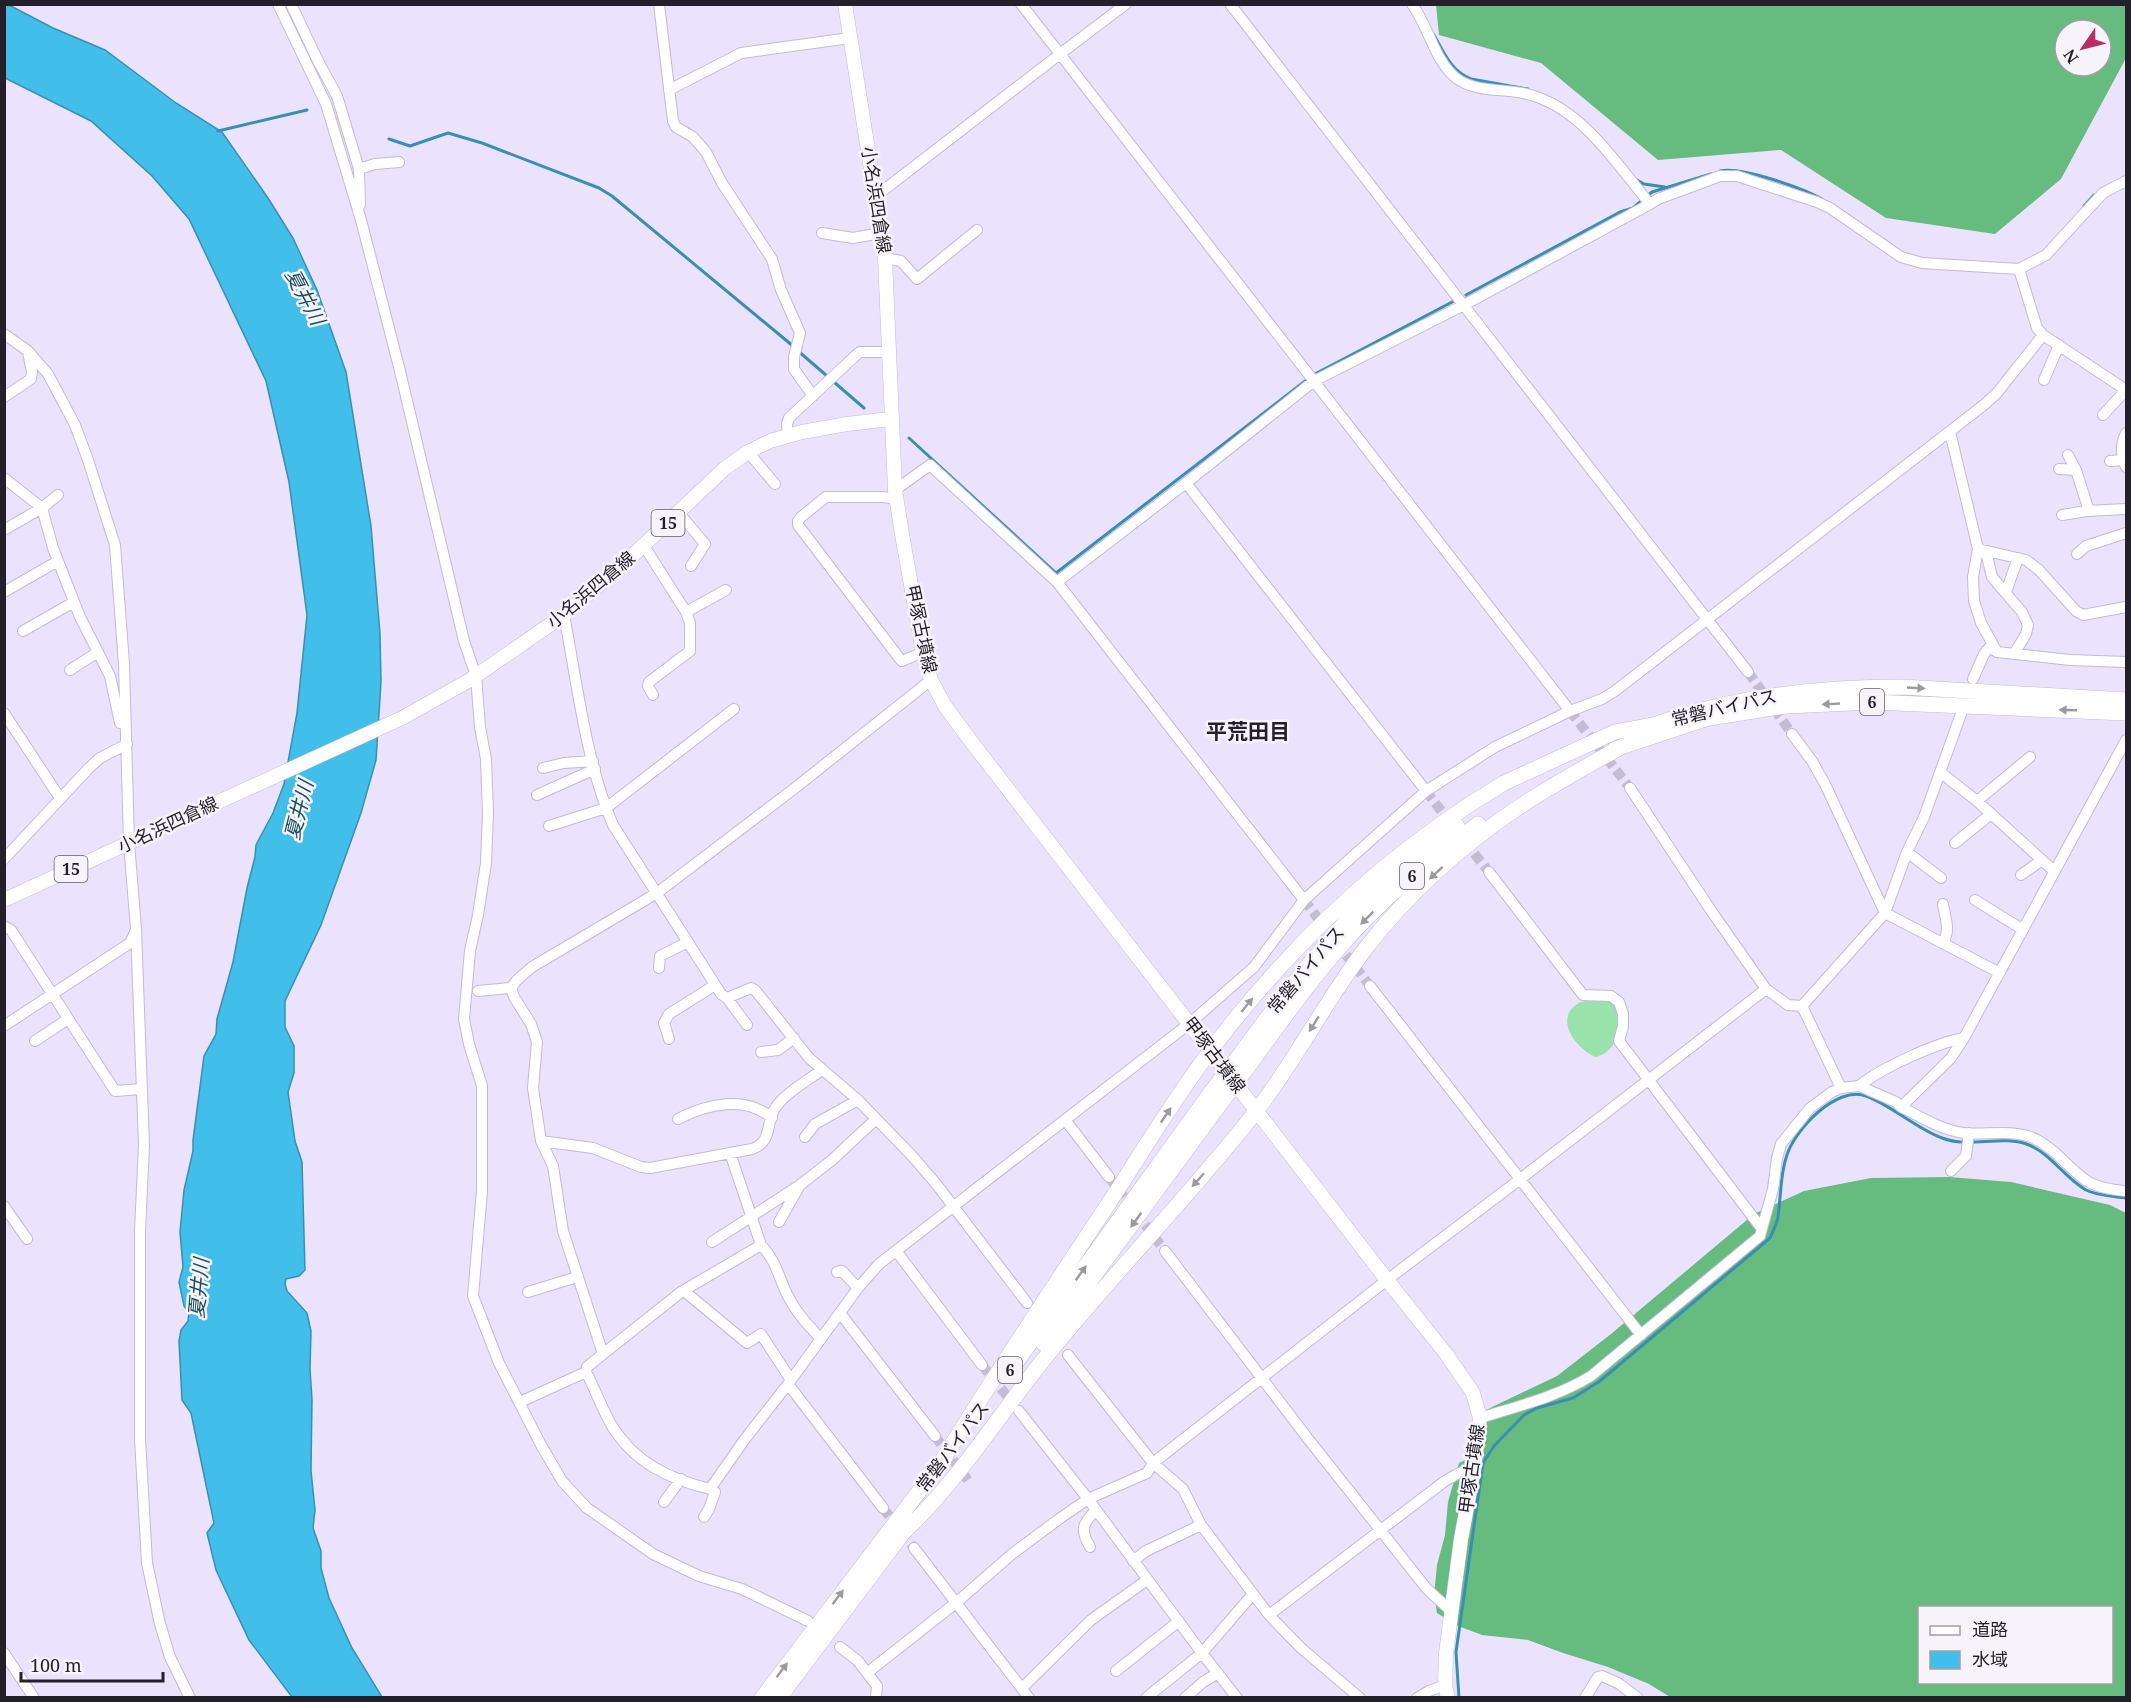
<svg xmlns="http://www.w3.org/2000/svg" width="2131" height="1702" viewBox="0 0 2131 1702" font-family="'Noto Serif','Noto Sans JP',serif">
  <rect width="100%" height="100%" fill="#ebe3fd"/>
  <!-- green -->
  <path fill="#9ae2ab" d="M1597,999L1615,1002C1616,1007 1619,1012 1620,1017C1622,1033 1613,1053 1596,1057C1577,1050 1552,1018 1579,1003C1584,1000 1591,1001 1597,999Z"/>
  <!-- forest -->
  <path fill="#66bc7e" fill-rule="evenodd" d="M1436,5H2126V58L2061,179L1995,234L1886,218L1781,150L1658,160L1541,63L1439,35ZM2065,30H2101V66H2065Z
    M1949,1177L2011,1182L2110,1205L2126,1213V1697H1670L1649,1684L1608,1667L1563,1653L1528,1640L1482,1635L1458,1626L1437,1613L1434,1595L1437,1565L1445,1535L1448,1502L1459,1463L1473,1456V1419L1488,1409L1557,1376L1611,1334L1754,1214L1804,1191L1871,1178ZM1920,1608H2112V1682H1920Z"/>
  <!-- water -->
  <path fill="#41bfea" stroke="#388fb1" stroke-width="1.5" d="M4,5H9L53,28L105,50L176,103L222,132L268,198L293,238L317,290L346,372L371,526L380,634L381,682L376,760L361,813L321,925L285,1001V1027L294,1046V1073L288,1092L295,1141L302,1162L305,1270L299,1276L286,1279L285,1284L287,1291L307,1313L311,1331L310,1369L312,1400L311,1471L315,1510L313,1528L321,1551V1568L329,1598L352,1648L382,1697H292L249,1640L216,1570L207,1533L214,1523L191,1413L182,1400L179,1341L181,1330L188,1321L189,1313L184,1306L179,1282L183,1267L180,1232L184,1190L193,1151V1140L204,1056L216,1034L217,1019L233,962L247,888L255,857L256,845L273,813L284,784L297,713L307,615L289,482L266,381L189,219L152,176L91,121L5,78Z"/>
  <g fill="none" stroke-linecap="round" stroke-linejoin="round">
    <!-- stream -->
    <path stroke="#388fb1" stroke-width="3" d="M1434,35C1444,53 1451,71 1471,79L1528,89
      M218,131L307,110
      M389,139L410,146L448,133L482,143L599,188L612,196L793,346
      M1720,171C1741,166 1802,188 1822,199
      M1637,180L1644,184L1665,187
      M2084,206L2094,195
      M1466,295L1620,212L1633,208L1652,192L1711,174
      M797,350L864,408
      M909,438L1056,573L1313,375L1454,301
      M1459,1698L1456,1652L1483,1463L1494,1446L1524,1415L1537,1408L1573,1398L1600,1381L1770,1238C1773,1231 1777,1224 1778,1217C1781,1197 1780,1177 1786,1158C1793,1131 1836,1085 1866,1096C1891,1105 1917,1129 1942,1138C1970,1149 2002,1134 2029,1145C2051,1154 2065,1178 2086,1190C2098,1196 2114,1196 2126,1198"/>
    <!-- minor-tunnel -->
    <path stroke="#c3bcd3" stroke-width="10" stroke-dasharray="10 5" stroke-linecap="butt" d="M1748,672L1792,734
      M1570,711L1630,788
      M1426,791L1452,825
      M1465,842L1489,872
      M1304,900L1326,929
      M1337,943L1370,986
      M1109,1177L1165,1251
      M982,1365L1015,1406
      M935,1436L970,1483
      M883,1508L914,1548"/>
    <defs>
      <path id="minor" d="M278,4L326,104L361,220L399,367L464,641L476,676L480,727L486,759L488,813L486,863L478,915L470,951L464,1019L469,1044L482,1086V1191L473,1296L499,1363L541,1445L562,1481L587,1508L653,1554L699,1576L742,1589L808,1621
        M291,4L318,61L337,96L359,169L360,205
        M659,4L673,121L676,127L693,137L706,152L722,183L772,259L781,290L800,333L794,357V369L813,396
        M1021,4L1060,54L1126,4
        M1230,4L1748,672
        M1412,4C1429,27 1434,60 1456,78C1476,93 1504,88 1527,94C1581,107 1616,163 1650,204L1658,199L1720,176H1737L1817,202L1830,208L1901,257L1922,263L2019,269L2046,255L2103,193L2126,181
        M669,90L741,53L850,38
        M359,169L375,164L399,162
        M876,196L1060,54L1570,711
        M822,233L853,238L881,233
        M885,258L901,261L917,279L977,230
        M2019,269L2037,328L2043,335L2126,390
        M4,334L28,351L48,374L75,425L88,460L115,545L124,664L129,843L136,929L144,1145L140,1231V1439L147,1563L160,1624L170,1657L190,1698
        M2044,380L2059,345
        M4,397L31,379L32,372L28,352
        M2103,415L2126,390
        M1950,432L1978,549L1973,577L1974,601L1981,623L1997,652
        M2126,433C2120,445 2121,456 2126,467
        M788,436L787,424L789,418L855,356L860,352H889
        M748,452L775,484
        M2068,455L2076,470L2089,511
        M2110,461L2123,460
        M2059,469L2076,470
        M4,478L42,508L53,548L80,617L110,676L120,723
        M1186,483L1426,791
        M895,490L930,465L1057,582L1304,900
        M896,499L883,497H826L801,517L798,521V525L900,659L902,661L923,652
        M679,513L705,544L691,566
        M2062,515L2087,511L2126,509
        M4,530L42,508L58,495
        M644,546L686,612L690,623V651L649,682L648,686L653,695
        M1978,549L2026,560L2039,570L2076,611L2083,615L2126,607
        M1986,552L1992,577L2022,612L2028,625L2026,634L2014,654
        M2077,554L2086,546L2126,533
        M1057,582L1186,483L1314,381L1464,305L1650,204
        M4,592L58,561
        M2006,592L2018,558
        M686,612L726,590
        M564,615C577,682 586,763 613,825L721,994L727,998L751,988L755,990L809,1058L858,1100L914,1158L937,1185L1027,1303
        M23,631L74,602
        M70,670L98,652
        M1973,679L1984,654L1990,647L1997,652L2070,660L2126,662
        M4,713L60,798
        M1792,734L1812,761L1825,784L1885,913L1998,972
        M543,768L564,763L593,761
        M1940,772L1977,801L2054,871
        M1630,788L1712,912L1766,989L1788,1005L1802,1006L1841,1088
        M537,795L595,769
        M1977,801L2030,757
        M549,826L606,808L734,709
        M1955,843L1991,814
        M1907,852L1941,878
        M4,859L89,768L100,758L127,744
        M1489,872L1583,995L1611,996L1619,1002L1623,1014V1026L1619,1041L1762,1229
        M2021,875L2042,860
        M1975,900L2022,929
        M4,926L11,930L115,1091L142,1089
        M1943,943C1951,929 1945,919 1943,904
        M659,968L660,956L688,942
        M1370,986L1641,1335
        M478,991L511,988
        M727,998L747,1025
        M1802,1006L1885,913L1907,852L1924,817L1961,714
        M4,1026L130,943L135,932
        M669,1039L664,1023L669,1014L715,985
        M35,1041L68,1019
        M761,1052L778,1050L794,1038
        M1859,1086C1881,1068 1936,1043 1964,1038L2126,740
        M1901,1107L1951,1058L1964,1038
        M678,1119C707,1104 745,1095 772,1118
        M1066,1121L1109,1177
        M805,1137L815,1124L858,1100
        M541,1141L593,1148L641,1167L650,1168L752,1149C772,1142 766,1125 774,1110C782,1095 808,1080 822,1070
        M730,1153L761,1245
        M1951,1171L1966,1156L1969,1133
        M4,1206L27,1239
        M779,1222L800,1185L832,1160L876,1119
        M712,1242L797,1187
        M1165,1251L1309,1440L1427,1589L1451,1611
        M897,1252L982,1365
        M837,1272L842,1271L858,1288
        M684,1291L747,1343L761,1334L791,1380
        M528,1292L577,1277
        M840,1313L935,1436
        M603,1354L681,1292L761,1245C778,1263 778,1278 789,1298C797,1314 809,1326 821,1339
        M1068,1355L1153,1463L1387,1280L1519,1180L1766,989
        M788,1384L745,1439L710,1489C669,1479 635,1463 612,1426C602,1409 595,1389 586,1372L587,1367L603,1354L563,1231L553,1166L541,1141L533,1088L537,1042L531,1024L514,997L511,988L517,980L532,967L657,893L795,788L931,680
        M520,1402L586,1372
        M1019,1411L1088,1499L1202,1653L1252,1595
        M1480,1418C1518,1406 1557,1397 1591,1376L1760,1236L1773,1189L1777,1158L1781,1144L1810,1108L1832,1092L1841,1088L1859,1086L1896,1102L1901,1107C1921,1117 1941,1130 1964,1133C1986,1135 2012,1129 2033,1138C2054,1147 2068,1168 2087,1181C2098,1188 2113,1190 2126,1191
        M664,1502L681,1479
        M883,1508L788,1384L858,1288L879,1264L1190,1023L1254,967L1304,900L1426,791L1495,747L1570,711L1602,699L1615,691L1985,404L1997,393L2043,335
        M704,1517L709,1509L715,1492
        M1090,1547C1080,1530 1082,1524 1096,1510
        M914,1548L1029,1698
        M1133,1561L1146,1551L1201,1525
        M1269,1615L1445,1481L1459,1473L1474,1469
        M840,1647L858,1661L877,1686L876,1698
        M4,1653L34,1698
        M1116,1671L1179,1621
        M867,1673L957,1602L1012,1554L1059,1519L1088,1499L1147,1473L1153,1463L1183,1489L1201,1525L1269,1615L1301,1648L1360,1698
        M1022,1688L1091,1620L1147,1580
        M1146,1698L1202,1653L1237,1698
        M1185,1698L1203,1682L1218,1673
        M1417,1698L1429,1691L1445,1685
        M1585,1698L1598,1677L1602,1676L1618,1683L1638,1698"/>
      <path id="major" d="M845,4L885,258L895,490L903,540L923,652L931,680L945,706L970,740L1387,1280L1447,1355L1473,1393L1480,1418L1474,1469L1461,1539L1446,1653L1445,1685L1448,1698
        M4,900L402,718L470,680L564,615L630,558L724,469L748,452L770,441L802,432L847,424L890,419"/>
      <path id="highway" d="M1643,729C1725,697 1815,687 1902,687L2126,700
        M1615,749L1709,718L1786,706L1873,702L2126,713
        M1241,1053C1284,994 1329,936 1381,885C1404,862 1431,844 1457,826
        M1250,1064C1279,1025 1307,984 1339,948C1380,900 1428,861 1478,824
        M1044,1344L1220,1104
        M1007,1375L1211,1092
        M940,1464C993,1378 1049,1293 1105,1209C1140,1156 1172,1101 1211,1050C1291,944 1390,851 1504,783L1615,732L1652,725
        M904,1532C956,1483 995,1421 1040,1364C1108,1279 1186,1200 1254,1114C1295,1062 1325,1001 1366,948C1407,895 1460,847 1516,809C1550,786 1587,766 1623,746
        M762,1698L946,1456
        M779,1698L909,1525"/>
    </defs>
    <!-- minor casing -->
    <use href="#minor" stroke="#c3b9d8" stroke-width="12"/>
    <!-- major casing -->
    <use href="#major" stroke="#c3b9d8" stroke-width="15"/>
    <!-- highway casing -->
    <use href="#highway" stroke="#c3b9d8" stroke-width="16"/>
    <!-- minor -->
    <use href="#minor" stroke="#fff" stroke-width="10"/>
    <!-- major -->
    <use href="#major" stroke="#fff" stroke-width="14"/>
    <!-- highway -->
    <use href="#highway" stroke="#fff" stroke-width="15"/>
    <defs>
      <path id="highway-bridge" d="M1211,1092L1241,1053
        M1220,1104L1250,1064"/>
    </defs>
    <!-- highway-bridge casing -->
    <use href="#highway-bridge" stroke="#c3b9d8" stroke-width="16" stroke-linecap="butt"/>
    <!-- highway-bridge -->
    <use href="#highway-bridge" stroke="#fff" stroke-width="15"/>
  </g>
  <!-- one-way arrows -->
  <defs><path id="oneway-solid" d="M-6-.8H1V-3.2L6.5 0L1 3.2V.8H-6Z" transform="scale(1.5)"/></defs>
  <g fill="#9c9aa0">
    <use href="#oneway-solid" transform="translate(1916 688) rotate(3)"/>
    <use href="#oneway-solid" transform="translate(1831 704) rotate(177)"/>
    <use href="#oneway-solid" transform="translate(2068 710) rotate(-178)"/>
    <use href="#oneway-solid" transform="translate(1436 873) rotate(137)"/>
    <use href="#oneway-solid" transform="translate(1367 918) rotate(135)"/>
    <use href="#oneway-solid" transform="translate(1247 1005) rotate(-51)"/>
    <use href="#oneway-solid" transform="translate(1314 1024) rotate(122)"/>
    <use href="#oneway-solid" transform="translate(1166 1115) rotate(-56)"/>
    <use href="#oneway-solid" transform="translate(1198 1180) rotate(132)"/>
    <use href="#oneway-solid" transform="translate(1136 1220) rotate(126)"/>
    <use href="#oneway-solid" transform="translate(1081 1273) rotate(-54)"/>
    <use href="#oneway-solid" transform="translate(838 1597) rotate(-53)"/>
    <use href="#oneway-solid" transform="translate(782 1670) rotate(-53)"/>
  </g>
  <g text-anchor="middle" stroke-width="5" stroke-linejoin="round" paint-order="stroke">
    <!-- shield labels -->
    <g fill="#f6f4fa" stroke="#625f69" stroke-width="1.5">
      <rect x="651.5" y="510" width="33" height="26" rx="4.5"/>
      <rect x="1860" y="689" width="24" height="26" rx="4.5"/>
      <rect x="54.5" y="856" width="33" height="26" rx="4.5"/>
      <rect x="1400" y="863" width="24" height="26" rx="4.5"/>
      <rect x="998" y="1357" width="24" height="26" rx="4.5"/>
    </g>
    <g font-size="16" font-weight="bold" fill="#231f2b">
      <text x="668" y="529">15</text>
      <text x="1872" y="708">6</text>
      <text x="71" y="875">15</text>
      <text x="1412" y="882">6</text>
      <text x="1010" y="1376">6</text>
    </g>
    <!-- street labels -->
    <g font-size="18" fill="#231f2b" stroke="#f6f4fa">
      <text transform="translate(876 200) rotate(81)" y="6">小名浜四倉線</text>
      <text transform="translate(591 590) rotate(-40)" y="6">小名浜四倉線</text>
      <text transform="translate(921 629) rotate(78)" y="6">甲塚古墳線</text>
      <text transform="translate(1724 708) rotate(-13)" y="6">常磐バイパス</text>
      <text transform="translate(168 825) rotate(-25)" y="6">小名浜四倉線</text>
      <text transform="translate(1306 970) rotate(-50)" y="6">常磐バイパス</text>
      <text transform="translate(1214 1055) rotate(53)" y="6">甲塚古墳線</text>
      <text transform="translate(953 1447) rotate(-53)" y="6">常磐バイパス</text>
      <text transform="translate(1472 1469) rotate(-82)" y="6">甲塚古墳線</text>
    </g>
    <!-- water labels -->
    <g font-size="20" font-style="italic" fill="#1a4d5f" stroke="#f6f4fa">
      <text transform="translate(305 297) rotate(62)" y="7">夏井川</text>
      <text transform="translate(299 810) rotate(-76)" y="7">夏井川</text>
      <text transform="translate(199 1288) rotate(-85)" y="7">夏井川</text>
    </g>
    <!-- quarter labels -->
    <g font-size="21" font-weight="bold" fill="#231f2b" stroke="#f6f4fa">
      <text x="1248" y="739">平荒田目</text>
    </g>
  </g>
  <!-- border -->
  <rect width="2131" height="1702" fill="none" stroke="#231f2b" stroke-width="12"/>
  <!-- legend -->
  <rect x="1918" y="1606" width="195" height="78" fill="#f6f4fa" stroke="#a29fa7" stroke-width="1.5"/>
  <rect x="1930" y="1626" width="30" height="9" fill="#ffffff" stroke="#a29fa7" stroke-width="1.5"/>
  <text x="1972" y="1636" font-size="18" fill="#231f2b">道路</text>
  <rect x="1930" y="1651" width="30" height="18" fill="#41bfea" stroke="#a29fa7" stroke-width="1.5"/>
  <text x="1972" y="1666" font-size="18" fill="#231f2b">水域</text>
  <!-- north arrow -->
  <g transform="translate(2083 48) rotate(235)"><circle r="28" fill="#f6f4fa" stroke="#a29fa7" stroke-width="1.5"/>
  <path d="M0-4.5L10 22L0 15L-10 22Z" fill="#ba2e65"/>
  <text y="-9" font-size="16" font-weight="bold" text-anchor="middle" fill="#231f2b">N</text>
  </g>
  <!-- scale -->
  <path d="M21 1672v9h142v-9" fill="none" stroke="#231f2b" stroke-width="3"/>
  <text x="30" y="1672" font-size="18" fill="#231f2b" stroke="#f6f4fa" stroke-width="4.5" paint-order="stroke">100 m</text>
</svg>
